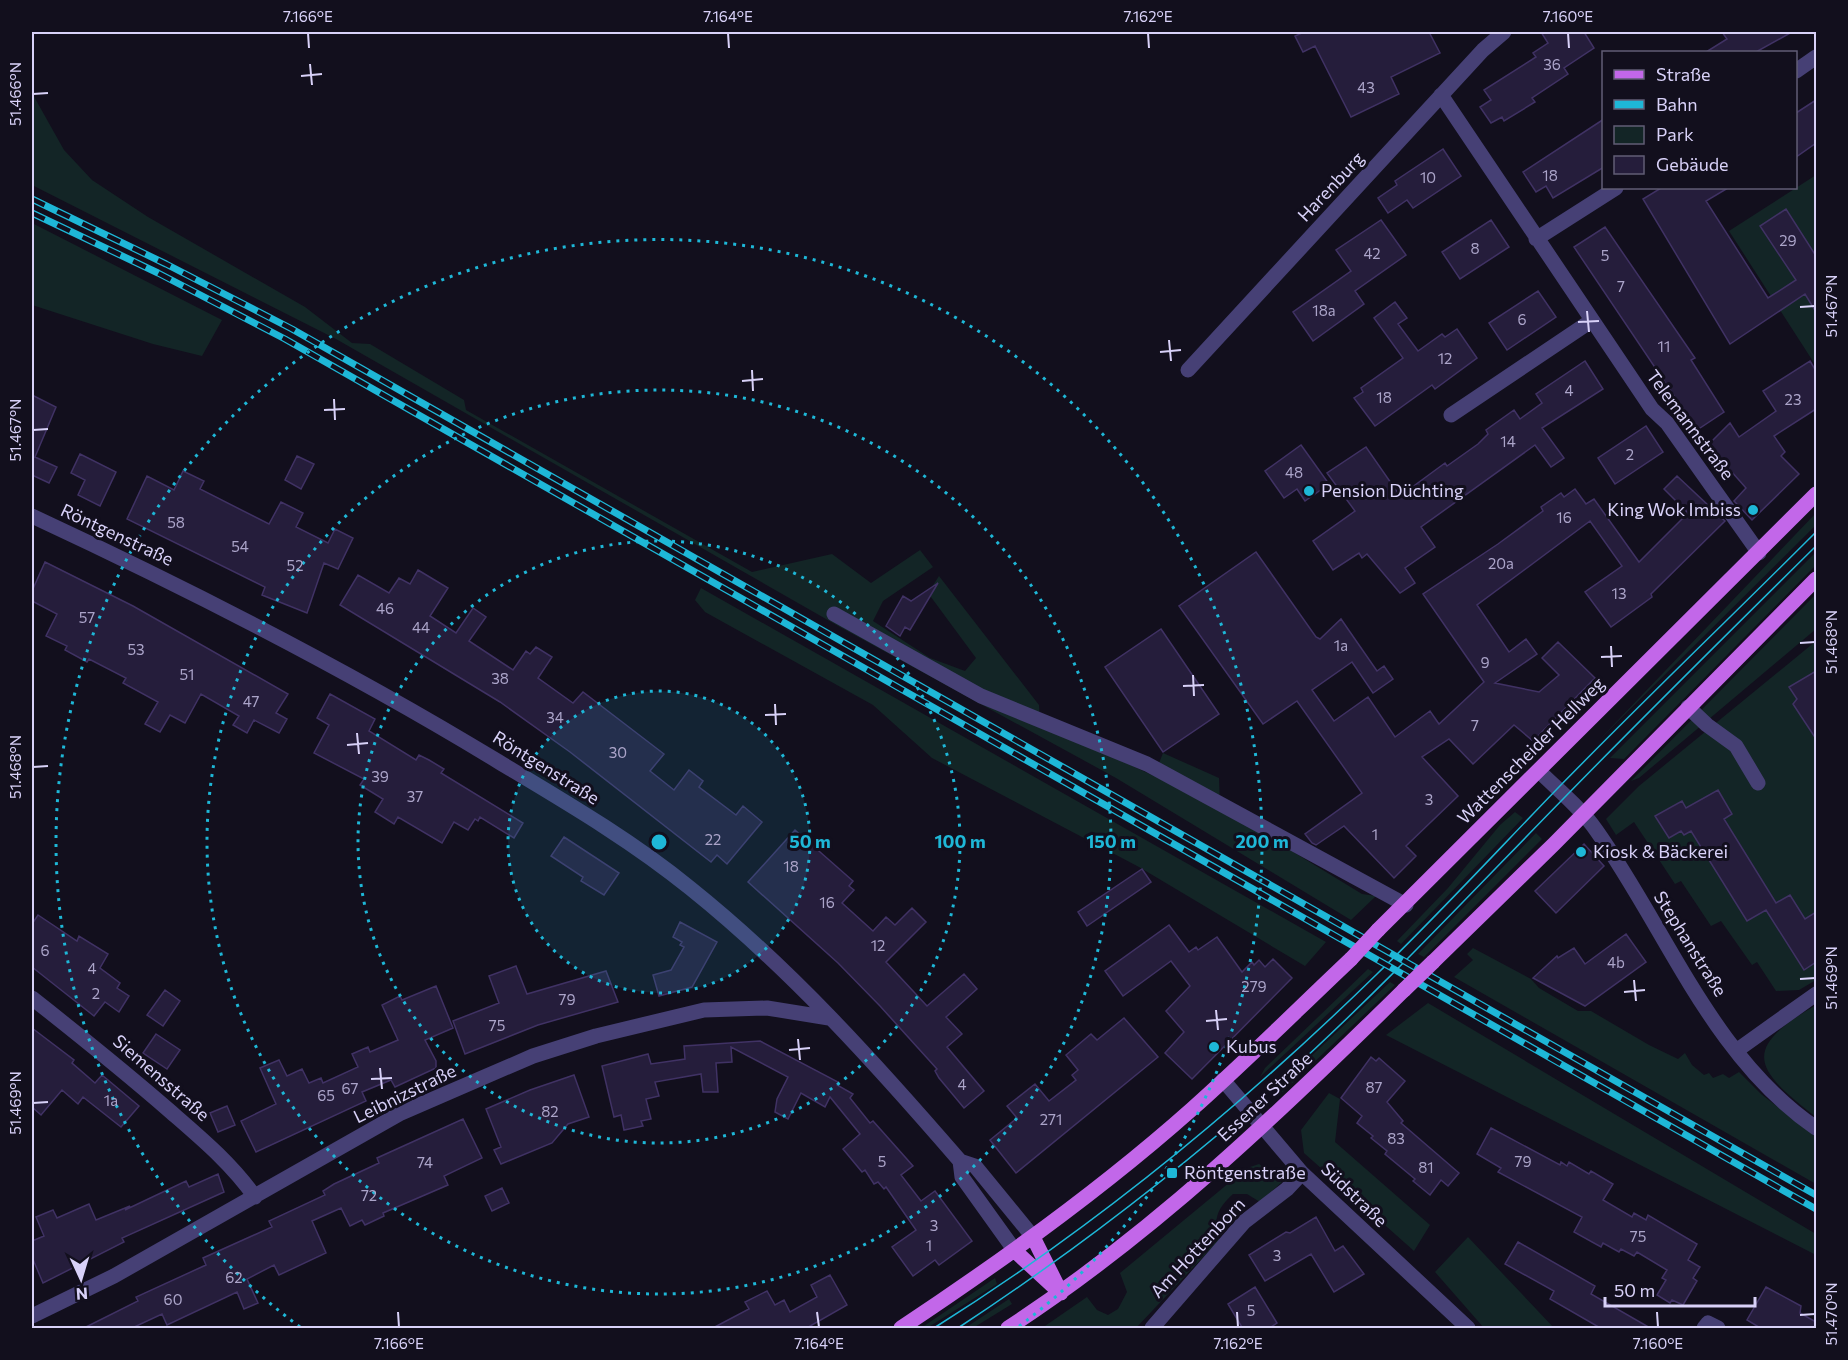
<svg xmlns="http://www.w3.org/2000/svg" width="1848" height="1360" viewBox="0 0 1848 1360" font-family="Commissioner,sans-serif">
  <rect width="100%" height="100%" fill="#120f1d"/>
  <!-- green -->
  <path fill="#132526" d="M32,93L64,150L92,180L148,217L305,307L352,343L370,344L464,400L466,410L752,572L832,554L871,583L920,550L933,567L883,601L873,621L930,658L965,671L976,658L928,593L939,576L1039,705L1040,723L1154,776L1163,753L1219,778L1220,807L1362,894L1376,896L1351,920L1116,778L840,627L336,339L32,185Z
    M1816,175V366L1729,231Z
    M32,223L222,320L202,356L153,344L32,305Z
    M1816,513V525L1599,740Z
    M1816,552V565L1624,759L1610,758Z
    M701,588L1326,942L1305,966L1139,867L932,758L873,705L705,612L695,600Z
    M1816,594V629L1639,778L1631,781Z
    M1816,641V980L1799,990L1776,991L1757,962L1752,965L1721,921L1711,926L1681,881L1675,884L1634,822L1616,835L1606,819L1639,786Z
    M1515,812L1523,818L1401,944L1397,941L1448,888L1500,825Z
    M1536,833L1542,839L1424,957L1418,954Z
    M1473,948L1531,979L1539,988L1578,1011H1591L1649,1045L1678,1059L1685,1053L1692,1065L1704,1075L1709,1073L1713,1078L1723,1074L1729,1078L1739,1072L1761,1094L1816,1137V1184L1454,977L1473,960L1467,954Z
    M1368,969L1373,972L1260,1077L1265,1068Z
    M1390,982L1395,985L1285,1090L1280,1094L1272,1093Z
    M1428,1003L1816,1234V1255L1386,1035Z
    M1816,1005V1117C1754,1069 1740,1049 1816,1005Z
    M1329,1093L1340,1099L1335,1142L1430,1225L1414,1251L1304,1153L1301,1130Z
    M1259,1164L1283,1181L1260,1202L1247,1194H1233C1217,1209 1213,1218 1219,1240L1136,1328H1042L1087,1297L1097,1310L1108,1315L1118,1309L1127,1292L1120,1273L1247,1168Z
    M1468,1237L1554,1328H1484L1435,1272Z
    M995,1278L997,1284L927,1328H921Z
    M1009,1299L1012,1304L973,1328H965Z"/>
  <!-- building -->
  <path fill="#251d3b" stroke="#403264" stroke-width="1.5" d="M1304,32H1429L1440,53L1391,77L1399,94L1351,117L1315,46L1303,52L1295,36Z
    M1541,32H1584L1594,48L1564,68L1568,74L1532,98L1535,102L1504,121L1502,117L1491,123L1480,107L1491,100L1484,90L1536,57L1533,53L1548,43Z
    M1722,32H1792L1756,52H1706L1727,39Z
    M1816,100V143L1796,157V113Z
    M1604,119V167L1553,198L1546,186L1536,192L1523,172Z
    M1443,149L1461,176L1413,208L1407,200L1388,213L1378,198L1397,185L1395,181Z
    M1661,188H1728L1706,201L1768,298L1796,280L1760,226L1786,209L1816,256V312L1805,294L1730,344L1643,199Z
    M1381,220L1406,255L1355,291L1364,304L1313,341L1293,312L1351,271L1336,250Z
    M1491,220L1509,247L1460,279L1442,252Z
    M1605,227L1695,358L1691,360L1724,412L1697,430L1574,247Z
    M1538,291L1556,317L1507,350L1489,323Z
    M1395,302L1407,318L1398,324L1418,351L1442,334L1445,337L1457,329L1477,358L1435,389L1432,385L1375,426L1354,398L1363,392L1361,388L1403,358L1374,318Z
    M1585,361L1603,389L1542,428L1564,458L1551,467L1535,445L1421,527L1435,547L1405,568L1415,583L1400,593L1367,554L1362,558L1359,553L1333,570L1313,541L1355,511L1327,473L1366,447L1400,496L1445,463L1447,466L1478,444L1488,434L1486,430L1514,410L1520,419L1542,403L1536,394Z
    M1810,361L1816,371V409L1774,436L1785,452L1781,456L1799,474L1752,520L1734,501L1746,488L1708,445L1730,423L1739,437L1776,411L1763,391Z
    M32,395L56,407L35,457L57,467L49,483L32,475Z
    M1646,426L1663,452L1615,484L1598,458Z
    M1301,445L1329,484L1305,501L1297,489L1284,498L1265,471Z
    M80,454L116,472L100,506L78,495L85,480L71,473Z
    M297,456L314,464L301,489L285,480Z
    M183,471L204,481L200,489L269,524L281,502L303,513L296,527L328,543L335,529L353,538L338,569L324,563L307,613L262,595L265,587L127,519L147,476L174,490Z
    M1677,476L1725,521L1651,594L1652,597L1611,627L1585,592L1622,566L1590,521L1477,605L1509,652L1526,639L1537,654L1495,683L1539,692L1559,675L1542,658L1558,642L1595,678L1533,741L1514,725L1473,764L1449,739L1422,757L1458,796L1406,846L1416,856L1394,878L1344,826L1316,845L1312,843L1305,834L1362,793L1297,701L1263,724L1179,606L1256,552L1316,637L1320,639L1341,619L1377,671L1384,666L1393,679L1373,693L1352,662L1312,690L1334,721L1368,697L1395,737L1430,711L1439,724L1484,682L1423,594L1498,544L1543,511L1541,507L1561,493L1564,497L1575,489L1586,504L1594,499L1639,562L1688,513L1664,489Z
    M45,562L133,606L288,694L276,713L287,719L279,733L254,720L247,733L233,725L239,716L201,694L185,723L170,715L160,732L145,724L158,702L123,683L126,678L89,659L87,662L65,650L67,646L46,636L57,614L32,601V591Z
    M418,570L448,588L430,616L456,633L473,608L486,617L469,641L513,670L526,651L530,654L536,647L552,657L538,678L573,703L583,692L664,754L650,771L674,790L689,770L703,781L699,787L736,815L743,806L762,822L727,864L717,855L711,862L570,752L500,702L340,605L358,575L389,593L399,578L410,584Z
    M938,583L910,630L905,627L900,636L886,626L903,596L911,601Z
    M1161,629L1219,714L1163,752L1105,667Z
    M1816,671V739L1793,704L1797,699L1789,687Z
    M330,694L375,719L369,731L416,760L419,755L429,760L444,769L441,773L523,823L514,838L480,817L478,821L475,819L468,830L454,822L442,843L398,817L394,824L375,812L383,799L360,785L364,779L314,753L329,725L317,718Z
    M1718,790L1732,814L1724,819L1776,903L1790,895L1805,919L1816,912V962L1804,970L1766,910L1747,921L1691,831L1684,835L1681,831L1669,838L1655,816L1682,801L1686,808Z
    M795,830L853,881L849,886L854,890L842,903L873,931L886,917L895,925L912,908L926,922L886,962L927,1006L964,974L977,989L946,1017L962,1034L947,1047L984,1091L964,1108L939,1078L935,1071L937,1069L880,1006L838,963L748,882Z
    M564,837L619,873L604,895L581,881L583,877L551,856Z
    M1584,844L1604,866L1556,913L1535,891Z
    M1142,869L1151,882L1087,926L1078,912Z
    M38,915L77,941L79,936L108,954L100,968L120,983L117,988L129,996L119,1012L105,1002L94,1016L32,967V924Z
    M680,922L717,942L692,987L659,996L653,975L671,970L684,947L680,945L682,942L673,937Z
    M1169,925L1189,952L1196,947L1198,950L1217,937L1242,972L1252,962L1254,965L1259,960L1265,967L1273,959L1292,978L1192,1079L1165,1053L1184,1032L1166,1011L1190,986L1171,961L1123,996L1105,971Z
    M1626,934L1646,962L1585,1006L1533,978L1557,956L1558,958L1574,948L1585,964Z
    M516,966L527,994L606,971L618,1002L538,1025L465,1054L453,1021L499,1003L489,976Z
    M436,986L453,1028L425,1040L436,1061V1068L395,1087L391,1080L362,1092L366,1101L256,1152L241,1121L276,1104L260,1068L279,1060L287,1076L302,1069L309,1083L321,1078L323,1083L358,1067L352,1054L368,1047L370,1052L398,1040L382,1005L400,996L402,1000Z
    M165,990L180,1001L163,1026L147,1015Z
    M1124,1018L1158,1057L1016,1173L990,1140L1017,1118L1007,1106L1035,1084L1049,1101L1076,1080L1072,1075L1078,1070L1066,1055L1091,1034L1097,1040Z
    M32,1028L74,1060L72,1063L95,1083L102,1075L139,1106L121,1127L83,1097L78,1104L62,1090L41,1115L32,1107Z
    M156,1034L180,1050L167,1069L143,1053Z
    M760,1041L838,1082L837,1085L853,1094L850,1098L870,1123L873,1121L913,1166L901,1175L921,1201L935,1191L972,1241L939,1265L935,1260L913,1276L892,1247L916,1230L886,1187L884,1189L878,1182L874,1184L865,1170L862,1172L843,1149L860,1134L830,1097L825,1107L801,1093L788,1119L775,1112L777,1099L788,1077L731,1047L732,1062L716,1063L718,1092H703L701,1074L655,1082L659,1096L646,1099L651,1119L641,1121L643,1126L624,1130L621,1115L614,1117L602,1066L648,1054L651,1064L685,1059L684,1046Z
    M1371,1057L1376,1061L1379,1058L1405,1081L1387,1102L1403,1121L1401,1123L1459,1173L1448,1186L1441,1180L1430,1195L1413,1181L1415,1179L1385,1154L1387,1151L1371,1138L1373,1136L1357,1123L1362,1116L1341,1098Z
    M574,1075L589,1117L568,1124L552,1143L501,1164L494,1150L501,1147L486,1109L530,1090Z
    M227,1106L235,1125L218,1132L210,1113Z
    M463,1119L482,1158L444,1176L448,1185L383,1213L384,1216L365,1225L362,1220L350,1226L341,1208L312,1221L326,1253L279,1275L274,1265L247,1279L258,1303L244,1309L237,1292L167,1325L162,1314L130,1329H82L138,1301L136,1297L206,1265L203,1258L272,1227L269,1221L325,1195L323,1191L334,1184L379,1163L377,1158Z
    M1491,1128L1560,1165L1561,1162L1567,1166L1569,1162L1589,1174L1591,1171L1613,1184L1603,1200L1632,1217L1634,1213L1646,1220L1648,1215L1697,1244L1688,1260L1700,1267L1693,1278L1697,1281L1683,1305L1672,1300L1670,1303L1657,1295L1666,1280L1662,1278L1667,1270L1637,1252L1634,1256L1621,1249L1619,1252L1603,1243L1601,1247L1574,1232L1582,1217L1498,1172L1501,1168L1477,1154Z
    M218,1174L224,1192L122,1238L124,1242L43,1283L32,1257V1241L44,1236L36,1217L53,1210L57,1218L89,1204L96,1220L130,1206L125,1210L186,1181L189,1187Z
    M502,1188L509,1203L492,1211L485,1196Z
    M1316,1217L1335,1251L1343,1246L1364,1274L1334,1292L1311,1254L1265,1281L1249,1255L1286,1232L1290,1233Z
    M1518,1242L1595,1286L1591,1294L1652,1329H1602L1550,1299L1554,1291L1505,1264Z
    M830,1275L847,1305L805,1329H711L749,1309L745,1302L767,1291L775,1305L784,1300L790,1312L817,1297L811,1285Z
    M1255,1287L1277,1323L1268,1329H1243L1228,1304Z
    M1766,1287L1801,1306L1800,1313L1816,1322V1329H1762L1747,1320Z"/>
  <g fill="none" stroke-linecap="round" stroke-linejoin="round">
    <!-- minor -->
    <path stroke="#464075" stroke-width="15" d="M1796,71L1816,57
      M1441,95L1652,409L1667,423L1759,553
      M1536,239L1616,188
      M1188,370L1483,50L1504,32
      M1451,415L1591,321
      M32,516C191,590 348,670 499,762C564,801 631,840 690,888C790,968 877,1065 960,1161L975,1166L1033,1237
      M834,614L981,696L1147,764L1406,905
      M1688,707L1707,725L1736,746L1758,783
      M1539,771C1558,790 1581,808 1596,830C1667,930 1712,1057 1816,1128
      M32,998C79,1035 125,1072 171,1112C201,1138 232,1164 255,1197
      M1736,1051L1816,994
      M1223,1080L1302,1173L1468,1328
      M960,1161L962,1177L1015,1251
      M32,1316L114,1276L401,1113L533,1056L596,1036L704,1010L767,1008L829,1018
      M1152,1328L1244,1222L1287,1189L1302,1173
      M1704,1328L1708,1323L1718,1328"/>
    <!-- major -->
    <path stroke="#c267e9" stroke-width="15" d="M1378,930L1816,494
      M1433,962L1554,844L1816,579
      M1033,1237L1061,1293
      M1015,1251L1054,1287
      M901,1328C1002,1261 1101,1190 1192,1109C1246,1061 1298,1009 1351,959
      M1008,1328C1154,1233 1280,1112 1404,990"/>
    <!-- tram -->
    <path stroke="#1eb7d7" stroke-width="1.5" d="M934,1328C1095,1227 1241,1107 1377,974C1439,914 1497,851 1557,789C1642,702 1730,618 1816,532
      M958,1328C1072,1253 1180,1170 1282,1079C1381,990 1471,893 1564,798C1647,713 1732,629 1816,546"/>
    <defs>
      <path id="rail" d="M32,199L166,264L292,329L1816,1195
        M32,213L158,273L285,339L1816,1209"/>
    </defs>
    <!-- rail casing -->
    <use href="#rail" stroke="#1eb7d7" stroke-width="7"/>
    <!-- rail -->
    <use href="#rail" stroke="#120f1d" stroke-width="4.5" stroke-dasharray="14" stroke-linecap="butt"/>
    <!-- major-bridge -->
    <path stroke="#c267e9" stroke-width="15" d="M1351,959L1378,930
      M1404,990L1433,962"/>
  </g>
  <!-- ticks -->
  <path fill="none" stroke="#d8d1f8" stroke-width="2" d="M308,33L309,48M728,33L729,48M1148,33L1149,48M1568,33L1569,48M310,64L312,85M301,76L322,74M33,94L48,93M1800,307L1815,306M1587,311L1589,332M1578,322L1599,321M1169,340L1171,361M1160,352L1181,350M752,370L753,391M742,381L763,379M334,399L335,420M324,410L345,409M33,430L48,429M1800,643L1815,642M1611,646L1612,667M1601,657L1622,656M1193,675L1194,696M1183,686L1204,685M775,704L776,725M765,715L786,714M357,733L359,754M347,745L368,743M33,767L48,766M1800,979L1815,978M1634,980L1636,1001M1624,992L1645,990M1216,1010L1218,1030M1206,1021L1227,1019M798,1039L800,1060M789,1050L810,1048M380,1068L382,1089M371,1079L392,1078M33,1103L48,1102M398,1312L399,1327M817,1312L819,1327M1237,1312L1238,1327M1657,1312L1658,1327M1800,1315L1815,1314"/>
  <!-- distance rings -->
  <circle cx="659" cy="842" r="151" fill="#1eb7d7" fill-opacity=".12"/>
  <g fill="none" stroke="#1eb7d7" stroke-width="3" stroke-dasharray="3 6">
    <circle cx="659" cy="842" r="151"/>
    <circle cx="659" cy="842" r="301"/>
    <circle cx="659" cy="842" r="452"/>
    <path d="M300 1327A603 603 0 1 1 1018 1327"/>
  </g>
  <!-- markers -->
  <g fill="#1eb7d7" stroke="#120f1d" stroke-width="2">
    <circle cx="1309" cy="491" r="6"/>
    <circle cx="1753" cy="510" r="6"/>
    <circle cx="1581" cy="852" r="6"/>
    <circle cx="1214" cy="1047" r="6"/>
    <rect x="1166" y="1167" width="12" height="12" rx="3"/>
  </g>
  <g text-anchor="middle" stroke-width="6" stroke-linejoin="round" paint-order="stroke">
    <!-- number labels -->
    <g font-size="15" fill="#aba4c9">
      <text x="1552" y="70">36</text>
      <text x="1366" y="93">43</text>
      <text x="1550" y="181">18</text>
      <text x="1428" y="183">10</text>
      <text x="1788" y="246">29</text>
      <text x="1475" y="254">8</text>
      <text x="1372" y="259">42</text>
      <text x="1605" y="261">5</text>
      <text x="1621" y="292">7</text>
      <text x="1324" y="316">18a</text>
      <text x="1522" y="325">6</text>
      <text x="1664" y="352">11</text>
      <text x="1445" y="364">12</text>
      <text x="1569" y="396">4</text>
      <text x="1384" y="403">18</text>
      <text x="1793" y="405">23</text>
      <text x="1508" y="447">14</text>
      <text x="1630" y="460">2</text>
      <text x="1294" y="478">48</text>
      <text x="1564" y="523">16</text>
      <text x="176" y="528">58</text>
      <text x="240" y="552">54</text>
      <text x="1501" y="569">20a</text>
      <text x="295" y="571">52</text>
      <text x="1619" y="599">13</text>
      <text x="385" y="614">46</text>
      <text x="87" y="623">57</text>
      <text x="421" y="633">44</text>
      <text x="1341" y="651">1a</text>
      <text x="136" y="655">53</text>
      <text x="1485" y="668">9</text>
      <text x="187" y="680">51</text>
      <text x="500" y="684">38</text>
      <text x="251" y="707">47</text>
      <text x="555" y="723">34</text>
      <text x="1475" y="731">7</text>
      <text x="618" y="758">30</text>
      <text x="380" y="782">39</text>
      <text x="415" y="802">37</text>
      <text x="1429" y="805">3</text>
      <text x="1375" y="840">1</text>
      <text x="713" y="845">22</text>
      <text x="791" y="872">18</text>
      <text x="827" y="908">16</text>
      <text x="878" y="951">12</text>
      <text x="45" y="956">6</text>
      <text x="1616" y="968">4b</text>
      <text x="92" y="974">4</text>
      <text x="1254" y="992">279</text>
      <text x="96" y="999">2</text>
      <text x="567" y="1005">79</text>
      <text x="497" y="1031">75</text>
      <text x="962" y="1090">4</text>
      <text x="1374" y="1093">87</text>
      <text x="350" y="1094">67</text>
      <text x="326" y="1101">65</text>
      <text x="111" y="1106">1a</text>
      <text x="550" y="1117">82</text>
      <text x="1051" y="1125">271</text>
      <text x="1396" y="1144">83</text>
      <text x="882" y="1167">5</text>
      <text x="1523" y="1167">79</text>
      <text x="425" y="1168">74</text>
      <text x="1426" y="1173">81</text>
      <text x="369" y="1201">72</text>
      <text x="934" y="1231">3</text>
      <text x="1638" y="1242">75</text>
      <text x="929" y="1251">1</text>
      <text x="1277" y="1261">3</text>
      <text x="234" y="1283">62</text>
      <text x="173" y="1305">60</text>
      <text x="1251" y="1316">5</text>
    </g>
    <!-- street labels -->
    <g font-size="18" fill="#d8d1f8" stroke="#120f1d">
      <text transform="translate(1331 187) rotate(-47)" y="6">Harenburg</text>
      <text transform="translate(1690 425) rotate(53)" y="6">Telemannstraße</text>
      <text transform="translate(117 535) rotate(25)" y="6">Röntgenstraße</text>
      <text transform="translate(1531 751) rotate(-45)" y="6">Wattenscheider Hellweg</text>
      <text transform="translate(546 768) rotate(32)" y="6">Röntgenstraße</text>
      <text transform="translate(1690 944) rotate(58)" y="6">Stephanstraße</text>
      <text transform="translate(161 1078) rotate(41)" y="6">Siemensstraße</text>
      <text transform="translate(405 1094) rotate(-26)" y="6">Leibnizstraße</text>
      <text transform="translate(1265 1097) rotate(-43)" y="6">Essener Straße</text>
      <text transform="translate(1354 1195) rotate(44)" y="6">Südstraße</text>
      <text transform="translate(1198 1248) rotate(-47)" y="6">Am Hottenborn</text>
    </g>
    <!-- poi labels -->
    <g font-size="18" fill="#d8d1f8" stroke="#120f1d" text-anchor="start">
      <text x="1321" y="497">Pension Düchting</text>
      <text x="1741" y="516" text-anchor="end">King Wok Imbiss</text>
      <text x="1593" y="858">Kiosk &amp; Bäckerei</text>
      <text x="1226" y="1053">Kubus</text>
      <text x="1184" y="1179">Röntgenstraße</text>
    </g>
  </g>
  <circle cx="659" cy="842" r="9" fill="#1eb7d7" stroke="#120f1d" stroke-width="3"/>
  <g font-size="18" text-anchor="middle" font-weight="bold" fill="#1eb7d7" stroke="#120f1d" stroke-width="6" stroke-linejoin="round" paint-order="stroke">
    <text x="810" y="848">50 m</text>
    <text x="960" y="848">100 m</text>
    <text x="1111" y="848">150 m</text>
    <text x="1262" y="848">200 m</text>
  </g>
  <!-- border -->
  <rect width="1848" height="1360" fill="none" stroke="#120f1d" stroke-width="66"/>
  <!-- legend -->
  <rect x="1602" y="51" width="195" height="138" fill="#120f1d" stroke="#615d75" stroke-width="1.5"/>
  <rect x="1614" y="70" width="30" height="9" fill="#c267e9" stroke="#615d75" stroke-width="1.5"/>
  <text x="1656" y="81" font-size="18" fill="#d8d1f8">Straße</text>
  <rect x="1614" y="100" width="30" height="9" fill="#1eb7d7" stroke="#615d75" stroke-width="1.5"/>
  <text x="1656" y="111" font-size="18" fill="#d8d1f8">Bahn</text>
  <rect x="1614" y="126" width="30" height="18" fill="#132526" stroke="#615d75" stroke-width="1.5"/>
  <text x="1656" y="141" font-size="18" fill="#d8d1f8">Park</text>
  <rect x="1614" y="156" width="30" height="18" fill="#251d3b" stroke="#615d75" stroke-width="1.5"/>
  <text x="1656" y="171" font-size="18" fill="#d8d1f8">Gebäude</text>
  <!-- north arrow -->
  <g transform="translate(81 1279) rotate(176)" stroke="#120f1d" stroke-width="4.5" paint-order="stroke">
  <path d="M0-4.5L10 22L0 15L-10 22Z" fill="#d8d1f8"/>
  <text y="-9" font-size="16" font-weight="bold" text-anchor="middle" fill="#d8d1f8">N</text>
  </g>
  <!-- scale -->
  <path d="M1605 1297v9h150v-9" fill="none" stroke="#d8d1f8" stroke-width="3"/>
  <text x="1614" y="1297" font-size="18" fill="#d8d1f8" stroke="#120f1d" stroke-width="4.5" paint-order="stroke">50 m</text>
  <rect x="33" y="33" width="1782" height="1294" fill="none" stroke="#d8d1f8" stroke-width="2"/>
  <g font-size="15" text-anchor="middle" fill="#d8d1f8">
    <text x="308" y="22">7.166°E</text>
    <text x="728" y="22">7.164°E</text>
    <text x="1148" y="22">7.162°E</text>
    <text x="1568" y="22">7.160°E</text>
    <text transform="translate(16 94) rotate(-90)" y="5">51.466°N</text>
    <text transform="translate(1832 306) rotate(-90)" y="5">51.467°N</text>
    <text transform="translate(16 430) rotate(-90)" y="5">51.467°N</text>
    <text transform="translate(1832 642) rotate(-90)" y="5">51.468°N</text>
    <text transform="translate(16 767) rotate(-90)" y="5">51.468°N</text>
    <text transform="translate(1832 978) rotate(-90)" y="5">51.469°N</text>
    <text transform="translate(16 1103) rotate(-90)" y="5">51.469°N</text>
    <text transform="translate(1832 1314) rotate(-90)" y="5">51.470°N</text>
    <text x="399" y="1349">7.166°E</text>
    <text x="819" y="1349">7.164°E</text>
    <text x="1238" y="1349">7.162°E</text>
    <text x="1658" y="1349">7.160°E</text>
  </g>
</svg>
